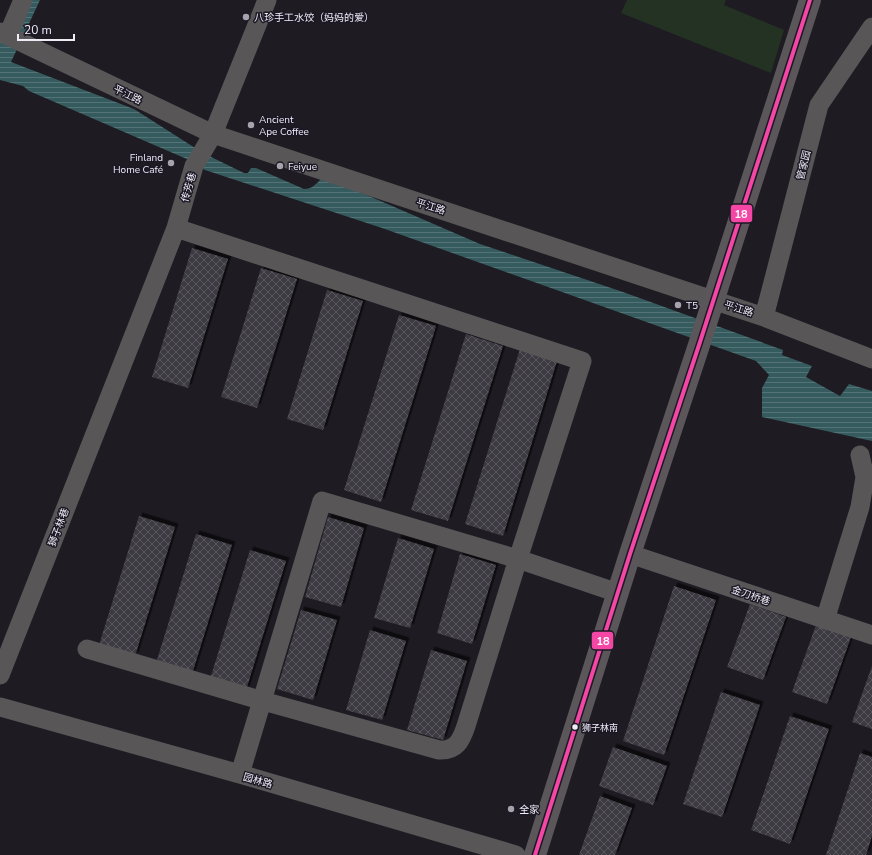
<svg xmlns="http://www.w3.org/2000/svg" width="872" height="855" viewBox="0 0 872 855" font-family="'Nunito Sans','Noto Sans SC',sans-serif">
  <defs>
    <pattern id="water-rules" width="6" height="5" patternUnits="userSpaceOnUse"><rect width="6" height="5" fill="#365b5e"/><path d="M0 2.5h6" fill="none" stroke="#537376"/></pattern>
    <pattern id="building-cross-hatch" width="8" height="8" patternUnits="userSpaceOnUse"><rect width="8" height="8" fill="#3e3a42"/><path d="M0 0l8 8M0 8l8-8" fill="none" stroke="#5a575e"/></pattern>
    <filter id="shadow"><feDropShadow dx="3.5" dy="-3.5" stdDeviation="0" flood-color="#0009"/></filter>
  </defs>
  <rect width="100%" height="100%" fill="#1e1b22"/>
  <!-- green -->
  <path fill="#233222" d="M627,0H726L724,5L784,30L771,73L621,13Z"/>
  <!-- water -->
  <path fill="url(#water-rules)" d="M27,0H40L11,62L134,109L203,153L244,173H248L251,168H256L304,189C312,189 316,184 321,179L332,180L480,244L623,292L783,350L782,355L812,366L806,377L840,396L849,384L872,391V441L762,417V388L769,375L756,361L382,228L205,170L189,160L29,91L23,86L0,80V41Z"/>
  <!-- building -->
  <path fill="url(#building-cross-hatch)" filter="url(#shadow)" d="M192,248L228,259L188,388L152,377Z
    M261,268L297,279L257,408L221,397Z
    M327,290L363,301L323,430L287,419Z
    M399,315L436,326L381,502L344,490Z
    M466,334L503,346L448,521L411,510Z
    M520,349L557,361L503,536L465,524Z
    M139,516L175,527L135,656L99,645Z
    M328,517L364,528L341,607L305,597Z
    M196,534L232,545L192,674L156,663Z
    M398,538L434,549L410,628L374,618Z
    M250,550L286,561L246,690L210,679Z
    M460,554L496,565L472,644L437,633Z
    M674,586L716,600L664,755L623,741Z
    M750,604L786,617L763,680L727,667Z
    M301,610L337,620L313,700L277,689Z
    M816,625L851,637L827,704L792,692Z
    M370,630L406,641L382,720L346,710Z
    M431,650L467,661L443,740L407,730Z
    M872,666V729L852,722Z
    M721,692L760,705L722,817L683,804Z
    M790,716L829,729L790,844L751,830Z
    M613,747L667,766L653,805L599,786Z
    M860,753L872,757V836L866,855H826Z
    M600,796L632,808L615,855H579Z"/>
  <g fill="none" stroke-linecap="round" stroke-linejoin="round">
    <!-- minor -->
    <path stroke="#595658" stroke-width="19" d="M0,32L213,134L764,317L872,359
      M8,35L23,0
      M764,317L819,105L872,27
      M630,554L872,635
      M825,620L860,507L865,477L860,455
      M87,649L263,701L439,750C456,751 461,741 466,726L518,559L582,361L176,228
      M0,675L176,228L194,166L213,134L267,0
      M0,707L240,774L516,855
      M240,774L322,501L518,559L618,593"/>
    <!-- major -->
    <path stroke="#5a5659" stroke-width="22" d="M535,855L630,554L700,342L810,0"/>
    <defs>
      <path id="bus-1" d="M535,855L630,554L700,342L810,0"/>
    </defs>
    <!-- bus-1 casing -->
    <use href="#bus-1" stroke="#1d1825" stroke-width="7"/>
    <!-- bus-1 -->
    <use href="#bus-1" stroke="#f346a5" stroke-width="4"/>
  </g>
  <!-- markers -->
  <g fill="#a6a3ac" stroke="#1d1825" stroke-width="1.5">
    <circle cx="246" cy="17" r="4"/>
    <circle cx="251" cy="125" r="4"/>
    <circle cx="171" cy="163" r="4"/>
    <circle cx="280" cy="166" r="4"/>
    <circle cx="678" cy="305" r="4"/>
    <circle cx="511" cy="809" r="4"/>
  </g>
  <circle fill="#efecf6" stroke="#1d1825" stroke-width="1.5" cx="575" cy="727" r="3.5"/>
  <g text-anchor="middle" stroke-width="3" stroke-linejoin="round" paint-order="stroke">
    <!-- bus labels -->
    <g font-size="9" fill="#efecf6" stroke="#1d1825" text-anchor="start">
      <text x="582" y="731">狮子林南</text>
    </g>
    <!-- poi labels -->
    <g font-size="10" fill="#efecf6" stroke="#1d1825" text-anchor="start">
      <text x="254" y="21">八珍手工水饺（妈妈的爱）</text>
      <text x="259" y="123">Ancient<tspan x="259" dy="12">Ape Coffee</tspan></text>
      <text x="163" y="161" text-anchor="end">Finland<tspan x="163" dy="12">Home Café</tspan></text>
      <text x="288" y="170">Feiyue</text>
      <text x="686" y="309">T5</text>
      <text x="519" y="813">全家</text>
    </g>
    <!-- street labels -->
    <g font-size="10" fill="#efecf6" stroke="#1d1825">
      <text transform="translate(128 94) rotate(26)" y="4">平江路</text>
      <text transform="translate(803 165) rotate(-76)" y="4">管家园</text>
      <text transform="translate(188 187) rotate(-74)" y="4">传芳巷</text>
      <text transform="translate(431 206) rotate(18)" y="4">平江路</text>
      <text transform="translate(739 308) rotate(18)" y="4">平江路</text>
      <text transform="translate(58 527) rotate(-69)" y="4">狮子林巷</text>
      <text transform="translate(751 595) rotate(19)" y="4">金刀桥巷</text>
      <text transform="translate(258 780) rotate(16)" y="4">园林路</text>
    </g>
  </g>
  <g stroke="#1d1825" stroke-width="1.5">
    <rect x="730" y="204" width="23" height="19" rx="4" fill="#f346a5"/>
    <rect x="591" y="631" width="23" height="19" rx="4" fill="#f346a5"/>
  </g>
  <g font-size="11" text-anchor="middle" font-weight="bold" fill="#fff">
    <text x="741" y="218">18</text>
    <text x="603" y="645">18</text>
  </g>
  <!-- scale -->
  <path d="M18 34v6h56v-6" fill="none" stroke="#efecf6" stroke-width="2"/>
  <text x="24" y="34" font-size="12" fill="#efecf6" stroke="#1d1825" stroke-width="3" paint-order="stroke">20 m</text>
</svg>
